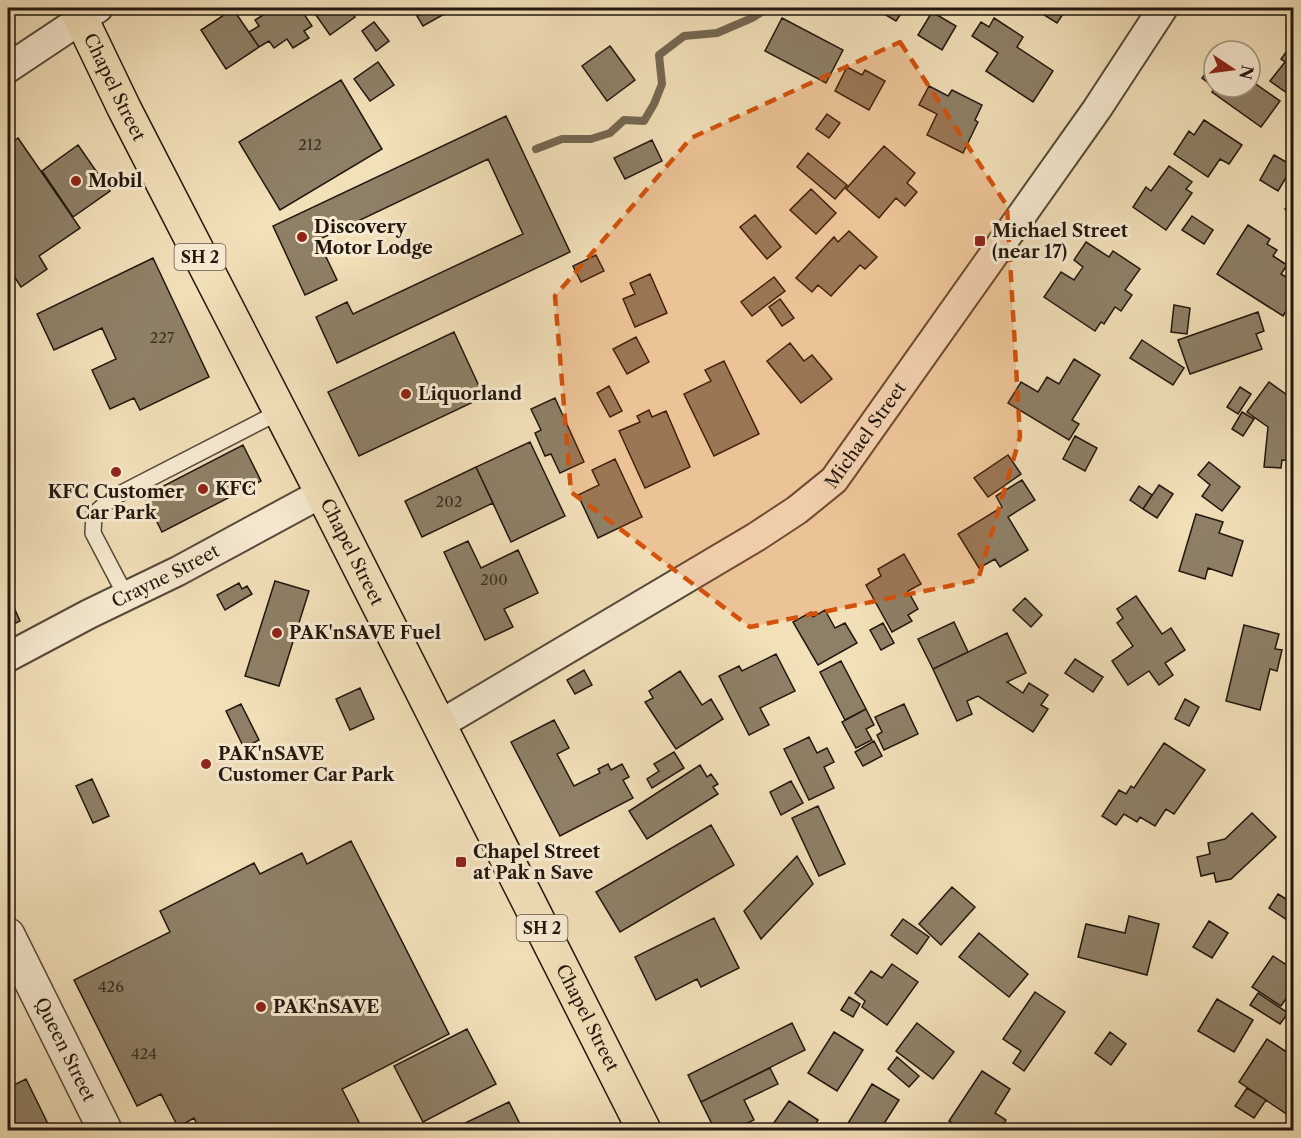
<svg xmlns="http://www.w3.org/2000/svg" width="1301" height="1138" viewBox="0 0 1301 1138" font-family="'Libre Caslon Text',serif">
  <rect width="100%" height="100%" fill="#f2e0b9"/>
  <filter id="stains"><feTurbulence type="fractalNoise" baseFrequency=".00333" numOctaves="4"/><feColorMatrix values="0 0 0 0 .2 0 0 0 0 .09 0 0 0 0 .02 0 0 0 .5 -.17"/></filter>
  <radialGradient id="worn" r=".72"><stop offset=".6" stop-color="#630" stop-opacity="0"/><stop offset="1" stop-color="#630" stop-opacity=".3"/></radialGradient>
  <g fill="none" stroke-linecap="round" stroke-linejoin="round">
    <!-- stream -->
    <path stroke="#746752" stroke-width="8" d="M536,149L562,139H591L610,133L624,120L644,121L654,104L662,84L659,55L684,36L717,33L752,18L768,8"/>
  </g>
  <!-- building -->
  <path fill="#8e8067" stroke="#22170f" stroke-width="1.5" d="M269,8H300L312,26L304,31L309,38L293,48L287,39L274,48L269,41L259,47L249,32L259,26L255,20L271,10Z
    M311,8H357L351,11L355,17L330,35Z
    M419,8H442L446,13L423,26L417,16L422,13Z
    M874,8H905L896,21Z
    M1033,8H1067L1057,23Z
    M233,9L259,47L226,69L201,30Z
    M932,12L956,26L942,50L918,35Z
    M782,18L843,50L826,83L765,51Z
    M994,18L1023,37L1017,47L1053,71L1033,102L986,71L998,53L972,36L981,22L989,27Z
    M374,22L389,41L376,51L362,31Z
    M1294,41V68L1281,59Z
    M610,46L635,80L607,101L582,66Z
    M378,62L394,85L370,101L354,79Z
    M1214,62V87H1250V80L1280,101L1261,127L1212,92L1215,88L1202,78Z
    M1285,62L1294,68V98L1270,81Z
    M847,67L862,75L865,70L885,81L869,110L835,91Z
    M341,80L382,149L280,210L239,142Z
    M929,86L948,96L952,90L982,105L975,120L978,122L963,153L927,135L937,114L919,105Z
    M827,114L840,123L829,138L816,129Z
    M506,116L570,252L337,363L316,317L347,302L353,314L523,234L488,159L318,240L337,280L305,295L273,226Z
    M1204,120L1242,145L1229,164L1220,159L1208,177L1174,154L1189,131L1194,135Z
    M18,138L80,228L39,256L47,269L21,287L8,267V145Z
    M652,140L662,161L625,179L614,158Z
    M78,145L110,191L73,217L42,171Z
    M884,146L915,173L907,183L917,192L905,206L896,198L879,218L846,189Z
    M808,153L847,185L835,199L797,167Z
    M1274,155L1293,166L1278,191L1260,180Z
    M1169,166L1192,182L1186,189L1192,193L1166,230L1133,207L1146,187L1151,191Z
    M811,189L836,213L816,234L790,210Z
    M1294,201V218L1285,209Z
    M755,215L781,247L767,259L740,227Z
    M1192,216L1213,230L1204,244L1182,230Z
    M1248,225L1270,239L1267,244L1277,250L1273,256L1287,265L1281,274L1294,282V299L1283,316L1217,274Z
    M849,231L877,257L865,269L860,265L831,296L818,285L812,292L796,278L834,237L838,242Z
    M1086,242L1109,257L1113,251L1140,269L1125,290L1132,295L1121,311L1115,307L1104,324L1101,322L1095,331L1044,297L1061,272L1074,280L1083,267L1074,260Z
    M596,255L604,271L581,282L573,266Z
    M153,258L209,377L140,410L134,398L110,409L92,370L116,359L102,328L54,350L37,314Z
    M650,274L667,313L635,327L623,299L635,294L630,283Z
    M774,277L785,291L752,316L741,302Z
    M780,299L794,318L782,326L769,307Z
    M1174,305L1190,308L1187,334L1171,332Z
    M1258,312L1264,331L1256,334L1262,349L1190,374L1178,340Z
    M454,332L484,397L359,456L328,392Z
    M636,337L649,362L627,374L613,349Z
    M1142,340L1184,368L1173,385L1130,358Z
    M790,343L804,361L812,355L832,379L801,403L767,361Z
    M1074,359L1100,375L1072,420L1079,424L1069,440L1008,403L1021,382L1038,392L1047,377L1059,384Z
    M724,361L759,434L714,456L684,394L711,381L705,370Z
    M1269,382L1290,397L1294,391V461L1282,460L1281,468L1264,467L1268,427L1247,412Z
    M609,386L622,411L610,417L597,393Z
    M1240,387L1251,394L1238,414L1227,407Z
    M555,398L584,462L560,473L551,454L545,456L535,433L541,430L531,409Z
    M649,410L652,417L666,411L690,467L645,488L619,431L640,422L637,416Z
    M1242,412L1254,419L1243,436L1232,429Z
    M1075,436L1097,448L1085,471L1063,459Z
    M530,442L565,516L511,542L476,467Z
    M243,445L261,481L162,532L144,496Z
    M1008,455L1021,474L988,497L974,478Z
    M615,459L642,517L598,538L578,495L599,485L592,470Z
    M1209,462L1240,487L1222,511L1202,496L1210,485L1198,475Z
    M476,467L493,503L422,537L405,501Z
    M1022,480L1035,500L1008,517L1028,550L1000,567L995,559L979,568L958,534L1002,507L996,496Z
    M1159,485L1173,494L1157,518L1143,509Z
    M1139,486L1152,495L1143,509L1130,500Z
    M8,509L15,523L8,528Z
    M1196,514L1223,522L1219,533L1243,541L1232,576L1208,568L1205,579L1179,571Z
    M468,541L481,568L518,550L538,593L504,609L513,627L485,640L444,552Z
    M904,554L921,584L908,591L918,609L908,615L912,621L892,632L866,585L881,576L878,569Z
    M275,581L309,591L279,686L245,676Z
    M239,583L242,589L247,586L252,594L225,610L217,595Z
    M8,594L20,621L8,627Z
    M1136,596L1162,634L1171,628L1185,650L1165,663L1173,675L1159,685L1149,671L1128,685L1112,661L1133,646L1117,623L1123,618L1117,609Z
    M1025,598L1042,615L1031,627L1013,610Z
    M825,610L835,628L845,623L857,643L818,665L793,622L811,612L813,617Z
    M954,622L968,652L933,669L918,639Z
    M883,623L894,643L881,650L870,630Z
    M1244,625L1279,634L1275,649L1282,650L1277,671L1270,669L1260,710L1226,701Z
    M1007,633L1026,673L1007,682L1023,693L1029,683L1048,695L1041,705L1048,709L1033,732L978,696L967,701L972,714L957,721L933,669Z
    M776,654L795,691L760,708L769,725L749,735L719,676L739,666L742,671Z
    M1075,659L1103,677L1093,692L1065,673Z
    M841,661L866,709L845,720L820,672Z
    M584,670L592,685L575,694L567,680Z
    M680,671L702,705L711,699L723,719L676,749L645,702L653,698L649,691Z
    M360,688L374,719L350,730L336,699Z
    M1185,699L1199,707L1189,726L1175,719Z
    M241,704L259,740L244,748L226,711Z
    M904,704L918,734L884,750L877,735L882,732L875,717Z
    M866,709L874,725L866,729L872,740L856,748L842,722Z
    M554,720L569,748L557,754L574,786L600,773L598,769L608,764L611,770L622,764L629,777L623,780L633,798L560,836L511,742Z
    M809,737L817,753L827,748L834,762L824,767L834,788L809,800L784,749Z
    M874,741L882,756L863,766L855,752Z
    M1164,743L1205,770L1174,814L1166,809L1155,826L1140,817L1137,822L1124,814L1116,825L1102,816L1119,790L1126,794L1131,786L1134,788Z
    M674,752L684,768L652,788L647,779L659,771L654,764Z
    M700,765L707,777L711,774L718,784L713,787L718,794L647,839L629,811Z
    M92,779L109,816L93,823L76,786Z
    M791,781L803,803L781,815L770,792Z
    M818,806L845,864L819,876L792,818Z
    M1252,813L1276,837L1231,879L1216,882L1214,873L1201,876L1197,857L1210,854L1208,843L1225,839Z
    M711,825L734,865L620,932L596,892Z
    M351,841L449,1034L342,1089L363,1130H200L194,1118L178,1127L161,1094L137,1106L74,980L170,932L160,911L254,863L260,874L302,853L307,864Z
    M797,856L813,884L761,939L744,911Z
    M952,887L975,907L941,945L919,924Z
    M1278,894L1294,904L1293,924L1269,908Z
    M1129,916L1159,924L1147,975L1078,957L1086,924L1125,933Z
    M714,918L739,968L701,987L697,979L656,1000L635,957Z
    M903,919L929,937L917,954L891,935Z
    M1209,921L1228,933L1212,958L1193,947Z
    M979,933L1028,974L1009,997L959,957Z
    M1273,956L1294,970V987L1281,1006L1252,987Z
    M892,964L918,982L887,1025L862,1007L865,1001L855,993L871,971L882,978Z
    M1035,992L1065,1012L1024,1071L1013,1063L1021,1051L1003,1039Z
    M1258,993L1288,1013L1280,1024L1250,1005Z
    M849,997L860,1004L853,1017L841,1010Z
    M1217,999L1253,1020L1234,1052L1198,1031Z
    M792,1023L805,1050L701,1102L688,1075Z
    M917,1023L954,1052L933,1079L896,1051Z
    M467,1029L496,1084L423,1122L394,1066Z
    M834,1032L863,1050L837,1091L808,1073Z
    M1110,1032L1126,1044L1111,1065L1095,1053Z
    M1267,1039L1294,1057V1119L1239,1082Z
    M897,1057L919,1076L909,1087L888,1069Z
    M770,1068L778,1084L744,1100L754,1120L732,1130H715L701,1102Z
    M982,1071L1010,1089L995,1113L1006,1120L1000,1130H964L949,1121Z
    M26,1079L51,1130H8V1088Z
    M872,1084L899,1100L880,1130H857L847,1125Z
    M1247,1088L1266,1100L1254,1118L1235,1106Z
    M789,1101L818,1120L811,1130H769Z
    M509,1102L523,1130H467L463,1124Z"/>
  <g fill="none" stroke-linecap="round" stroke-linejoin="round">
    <defs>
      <path id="service" d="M126,596L93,533L94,514L112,498L281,411"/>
      <g id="minor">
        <path d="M8,68L98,8"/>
        <path id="s1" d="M8,657L89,614L178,571L322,493"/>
        <path id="s2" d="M439,725L756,537L797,510L834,480L1097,109L1163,8"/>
      </g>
      <g id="tertiary">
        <path id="s3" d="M8,935L105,1130"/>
      </g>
      <g id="trunk">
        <path id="s4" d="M76,8L124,108L322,493L644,1130"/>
      </g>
    </defs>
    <!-- service casing -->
    <use href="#service" stroke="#56493a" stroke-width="18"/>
    <!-- minor casing -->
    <use href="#minor" stroke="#56493a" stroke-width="32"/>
    <!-- tertiary casing -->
    <use href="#tertiary" stroke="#56493a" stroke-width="36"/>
    <!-- trunk casing -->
    <use href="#trunk" stroke="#22170f" stroke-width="36"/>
    <!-- service -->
    <use href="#service" stroke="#f7ebd2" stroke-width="15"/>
    <!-- minor -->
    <use href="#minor" stroke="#f7ebd2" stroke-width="28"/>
    <!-- tertiary -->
    <use href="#tertiary" stroke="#f7ebd2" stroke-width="33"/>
    <!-- trunk -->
    <use href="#trunk" stroke="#f2e0b9" stroke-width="33"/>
  </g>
  <!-- marked area -->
  <path fill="#d4520c" fill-opacity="0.2" stroke="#d4520c" stroke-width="4.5" stroke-dasharray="12 8" stroke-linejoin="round" d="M900,42L1007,206L1020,437L978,580L750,627L571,492L555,296L691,138Z"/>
  <!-- markers -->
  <g fill="#8f2418" stroke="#f7ebd2" stroke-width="2">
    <circle cx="76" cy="181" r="6"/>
    <circle cx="302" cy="237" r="6"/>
    <rect x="974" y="235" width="12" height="12" rx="3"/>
    <circle cx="406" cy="394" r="6"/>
    <circle cx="116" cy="472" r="6"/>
    <circle cx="203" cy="489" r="6"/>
    <circle cx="277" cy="633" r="6"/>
    <circle cx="206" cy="764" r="6"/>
    <rect x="455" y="856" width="12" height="12" rx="3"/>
    <circle cx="261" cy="1007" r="6"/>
  </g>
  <g text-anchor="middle" stroke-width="6" stroke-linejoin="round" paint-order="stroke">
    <!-- number labels -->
    <g font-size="15" fill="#3d3125">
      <text x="310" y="150">212</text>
      <text x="162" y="343">227</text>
      <text x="449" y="507">202</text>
      <text x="494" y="585">200</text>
      <text x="111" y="992">426</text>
      <text x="144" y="1059">424</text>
    </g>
    <!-- shield labels -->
    <g fill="#f7ebd2" stroke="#62574a" stroke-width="1.5">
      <rect x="174.5" y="244" width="51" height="26" rx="4.5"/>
      <rect x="516.5" y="915" width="51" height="26" rx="4.5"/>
    </g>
    <g font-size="16" font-weight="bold" fill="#22170f">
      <text x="200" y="263">SH 2</text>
      <text x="542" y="934">SH 2</text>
    </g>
    <!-- street labels -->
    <g font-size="18" fill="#22170f" stroke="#f7ebd2">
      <text dy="6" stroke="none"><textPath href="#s4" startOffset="88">Chapel Street</textPath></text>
      <text dy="6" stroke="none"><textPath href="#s2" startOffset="520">Michael Street</textPath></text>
      <text dy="6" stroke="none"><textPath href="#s4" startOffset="610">Chapel Street</textPath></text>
      <text dy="6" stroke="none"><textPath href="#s1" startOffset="177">Crayne Street</textPath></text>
      <text dy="6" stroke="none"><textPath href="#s4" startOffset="1132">Chapel Street</textPath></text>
      <text dy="6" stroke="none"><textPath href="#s3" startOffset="128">Queen Street</textPath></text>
    </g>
    <!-- poi labels -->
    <g font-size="18" font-weight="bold" fill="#22170f" stroke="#f7ebd2" text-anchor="start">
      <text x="88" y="187">Mobil</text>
      <text x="314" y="233">Discovery<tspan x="314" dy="21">Motor Lodge</tspan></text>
      <text x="992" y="237">Michael Street<tspan x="992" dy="21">(near 17)</tspan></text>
      <text x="418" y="400">Liquorland</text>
      <text x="215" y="495">KFC</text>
      <text x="116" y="498" text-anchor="middle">KFC Customer<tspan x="116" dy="21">Car Park</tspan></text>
      <text x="289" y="639">PAK'nSAVE Fuel</text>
      <text x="218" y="760">PAK'nSAVE<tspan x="218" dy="21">Customer Car Park</tspan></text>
      <text x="473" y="858">Chapel Street<tspan x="473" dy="21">at Pak n Save</tspan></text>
      <text x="273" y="1013">PAK'nSAVE</text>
    </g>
  </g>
  <!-- margin -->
  <rect width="1301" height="1138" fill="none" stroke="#f2e0b9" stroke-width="30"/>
  <rect x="9" y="9" width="1283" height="1120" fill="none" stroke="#22170f" stroke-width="3"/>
  <rect x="15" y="15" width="1271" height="1108" fill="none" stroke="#22170f" stroke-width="1.5"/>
  <!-- north arrow -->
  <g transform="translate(1232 69) rotate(103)"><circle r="28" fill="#f7ebd2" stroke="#a29684" stroke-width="1.5"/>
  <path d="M0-4.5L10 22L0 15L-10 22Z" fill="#8f2418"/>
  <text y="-9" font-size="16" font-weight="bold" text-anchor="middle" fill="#22170f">N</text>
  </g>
  <rect width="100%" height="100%" filter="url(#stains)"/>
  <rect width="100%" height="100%" fill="url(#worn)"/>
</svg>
